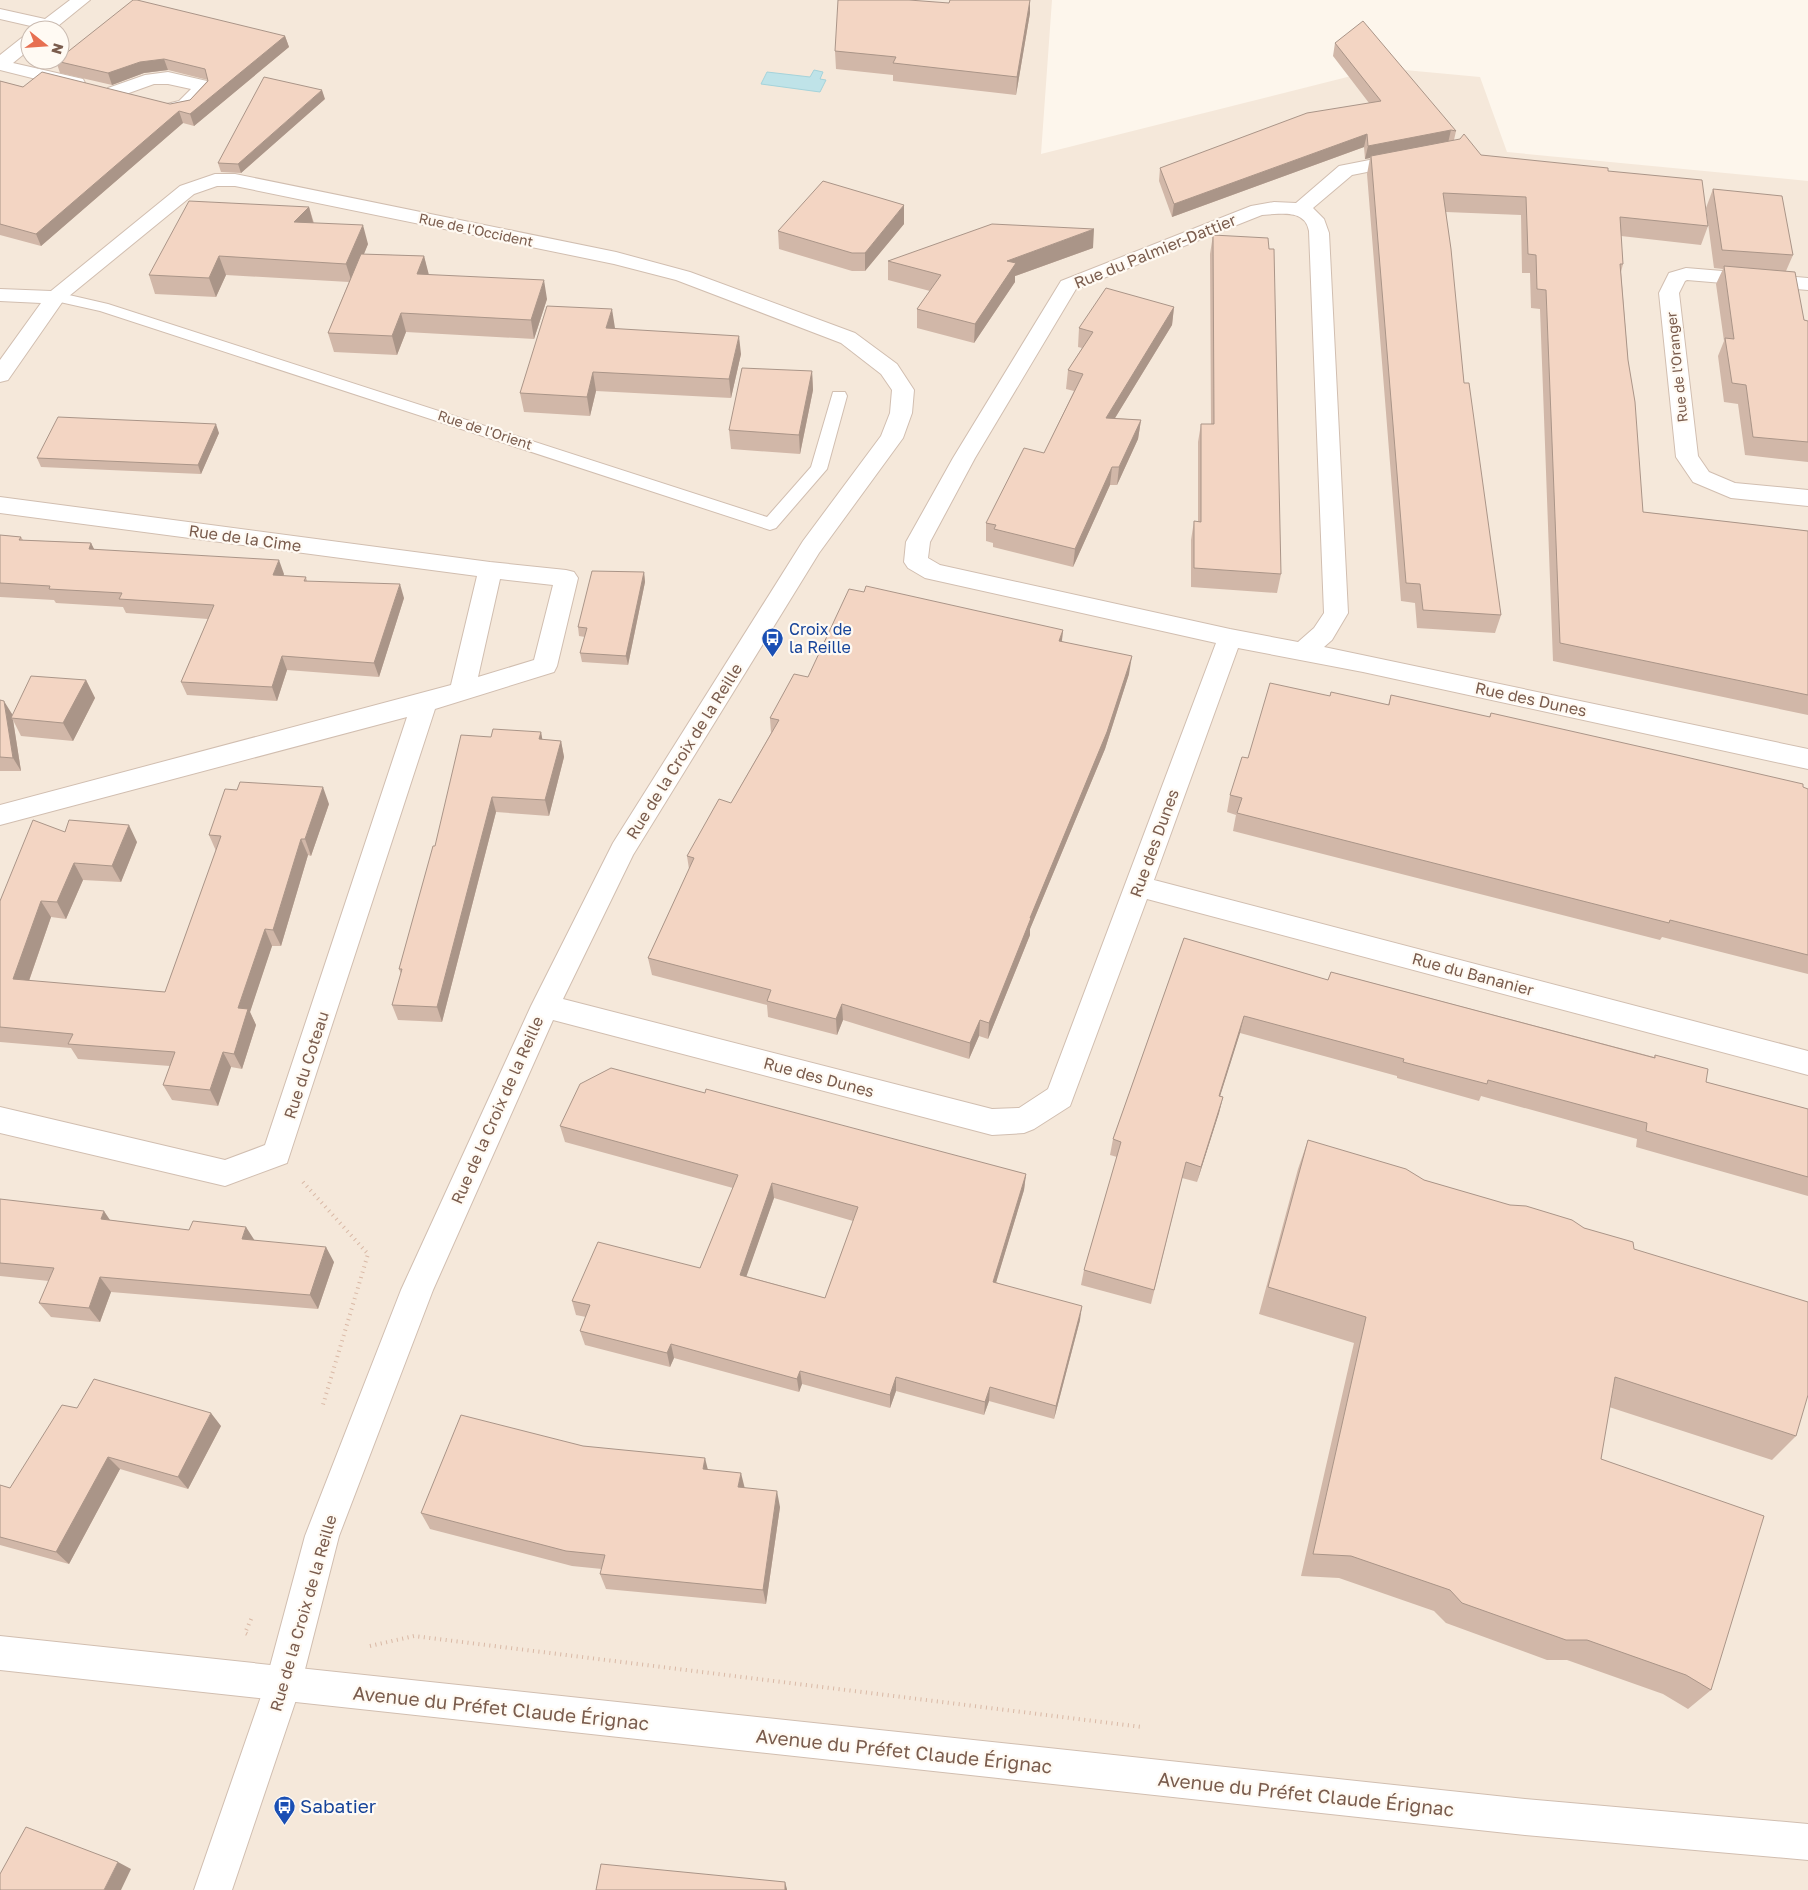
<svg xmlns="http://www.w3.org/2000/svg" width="1808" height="1890" viewBox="0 0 1808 1890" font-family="'Golos Text',sans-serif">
  <rect width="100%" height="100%" fill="#fdf6ec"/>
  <!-- residential -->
  <path fill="#f5e8da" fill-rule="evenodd" d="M0,0H1052L1041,154L1383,68L1480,77L1507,152L1808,181V1890H0ZM30,30H60V60H30Z"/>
  <!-- water -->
  <path fill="#bfe3e8" stroke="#a5d3da" d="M814,70L823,72L820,79L826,80L820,92L761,84L767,72L810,77Z"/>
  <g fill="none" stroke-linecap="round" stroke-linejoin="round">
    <defs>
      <path id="service" d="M56,292L108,304L767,517L811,467L833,392H845L847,396L827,469L776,528L770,530L100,311L51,300L48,297L51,294Z"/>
      <path id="minor" d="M70,0H90L53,30H33L35,27L0,19V9L45,19Z
        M30,35V49L13,63L83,79L85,83L83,87L76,89L0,70V55L24,36Z
        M168,72L207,81L210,91C200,105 185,116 167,112L165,108L167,104L179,101L191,89L168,84H154L115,98L108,96L106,92L108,88L145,75Z
        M1405,153L1412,155L1415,159L1412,163L1352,175L1313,208L1324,219L1329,233L1348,613L1332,640L1324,647L1808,749V769L1363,672L1238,648L1154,880L1808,1051V1075L1147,899L1070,1106L1034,1129L1024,1133L992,1135L553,1020L433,1290L339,1536L301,1685L232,1890H194L265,1685L305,1536L401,1290L531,1006L613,843L803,541L881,436L890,413L892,390L881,374L841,343L676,280L614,264L235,186H217L194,194L63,301L8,380L0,382V360L41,303L0,301V289L51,291L180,186L215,174H235L616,252L690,272L855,333L897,364L914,390L912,413L903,438L819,553L633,855L563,999L992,1109L1019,1108L1048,1089L1216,643L925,578L908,568L904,562L906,542L953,458L1061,281L1251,206L1274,202L1296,203L1339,166ZM1274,214C1289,213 1306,213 1309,231L1324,613L1314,628L1298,642L1230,629L940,565L928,558L930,542L975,458L1076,289L1262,215Z
        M1686,268L1808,278V290L1687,280L1685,281L1679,293L1698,456L1709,472L1735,483L1808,490V506L1731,498L1693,482L1676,457L1659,293L1669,273Z
        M0,497L490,562L566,570L574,572L578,578L557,666L554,672L435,709L287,1163L225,1186L0,1133V1107L225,1160L265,1145L407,717L0,825V805L451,685L477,576L0,513ZM500,579L553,585L534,660L478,677Z"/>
      <path id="tertiary" d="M0,1636L1525,1799L1808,1824V1860L1525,1835L0,1670Z"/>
    </defs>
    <!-- service casing -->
    <use href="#service" stroke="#d1beb0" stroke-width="2"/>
    <!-- minor casing -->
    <use href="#minor" stroke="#d1beb0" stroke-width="2"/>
    <!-- tertiary casing -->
    <use href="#tertiary" stroke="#d1beb0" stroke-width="2"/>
    <!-- path -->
    <path stroke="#d9b8a5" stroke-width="4" stroke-dasharray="1 4.5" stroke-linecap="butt" d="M303,1182L368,1254L322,1408
      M247,1634L245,1633L252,1617
      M370,1646L414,1636L1142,1727"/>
    <!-- service -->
    <use href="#service" fill="#fff" fill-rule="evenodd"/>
    <!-- minor -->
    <use href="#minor" fill="#fff" fill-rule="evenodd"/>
    <!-- tertiary -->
    <use href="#tertiary" fill="#fff" fill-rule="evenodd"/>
  </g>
  <!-- wall -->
  <path fill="#d1b7a8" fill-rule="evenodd" d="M1030,13L1016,95L893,81V75L836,69L835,51Z
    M285,36L289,47L194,126L183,123L41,246L0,235V81L23,87L170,104L190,100L208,80L168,70L144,73L112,85L60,73L56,61Z
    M1335,43L1456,131L1454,140L1481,155L1608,171L1708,226L1701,245L1621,236L1623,264L1621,272L1628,360L1643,512L1808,531V715L1553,661L1540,309L1531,308L1530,273H1522L1521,215L1446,212L1464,383L1501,615L1495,633L1417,628L1415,603L1401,601L1367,174L1370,158L1365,159L1364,147L1172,217L1159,181L1160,168L1369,103L1333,56Z
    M325,99L241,173L221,172L218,163Z
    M1713,189L1793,255L1786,271L1804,320L1808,321V462L1745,455L1738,404L1724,402L1718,356L1724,341L1716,284L1723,269L1714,268L1706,208Z
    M309,207L314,223L368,244L364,254L424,256L428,274L547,299L534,339L406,332L397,355L334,352L328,333L349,282L226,275L216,297L155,294L149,275Z
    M904,224L865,271H852L779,249L778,231Z
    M1213,235L1281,574L1277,593L1191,587V540L1194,521L1198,522V442L1201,424H1211L1210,254Z
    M1093,248L1015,276V282L974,343L917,328V309L930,291L888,280V261Z
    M1174,307L1172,325L1115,418L1141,420L1138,439L1117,485H1110L1073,567L993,547V543L986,541V523L1044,453L1074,391L1066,389L1068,370L1082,348L1078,347L1079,328Z
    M614,328L741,354L731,398L596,391L590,416L524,412L520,393Z
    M812,371L813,390L800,454L731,449L729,430Z
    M219,433L201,474L41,467L37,458Z
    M0,535L21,537L23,540L91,543L94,549L284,574L283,576L306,577L307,581L404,598L379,677L287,670L277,701L187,695L181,682L208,619L126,613L123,607L56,603L54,600L0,597Z
    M644,572L645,582L628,665L582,662L580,653L585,637L579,636L578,627Z
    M1063,630L1062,641L1129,674L1105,749L1030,929V935L988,1039L979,1036L969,1059L843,1020L837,1035L768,1017L767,1005L652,975L648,958L689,869L687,856L731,803L771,733L770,718L808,677Z
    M86,680L95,698L73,741L21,736L13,720L21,771H0V700L12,714V716Z
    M1391,695L1489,717L1491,713L1808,789V974L1662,937L1660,940L1233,831L1236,815L1227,812L1230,795L1248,758L1330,696L1388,705Z
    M541,732L542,740L561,741L564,757L549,816L496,812L442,1022L398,1020L392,1005L401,974L399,969L435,846L491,737Z
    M329,804L311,856L308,855L281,946H272L250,1012L256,1025L242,1069L231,1067L218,1106L172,1100L163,1085L170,1066L78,1059L71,1048L0,1042V901L65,832L137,842L121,882L83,880L66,919L51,917L29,981L165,992L216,851L209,835Z
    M1184,938L1328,980L1331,972L1654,1057L1655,1055L1706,1082L1808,1109V1196L1636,1147L1637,1139L1481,1096L1479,1101L1397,1078V1076L1240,1033L1220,1096L1223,1097L1219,1113L1197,1182L1182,1178L1151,1304L1081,1285L1084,1270L1117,1157L1110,1155L1113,1139Z
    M705,1093L1026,1174L1024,1190L996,1282L1080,1320L1054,1419L989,1401L984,1415L896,1391L890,1408L802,1384L799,1392L674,1358L670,1367L585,1345L580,1331L586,1317L576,1315L572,1301L700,1268L733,1188L565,1142L560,1126ZM774,1198L853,1221L825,1298L746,1276Z
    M1308,1140L1424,1180L1584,1228L1634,1249L1796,1436L1772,1460L1609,1407L1601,1459L1711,1690L1688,1709L1663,1694L1567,1660H1547L1446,1623L1434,1611L1339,1578L1301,1576L1354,1343L1259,1314L1298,1169Z
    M0,1199L110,1220L254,1240L334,1262L318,1309L111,1292L100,1322L51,1317L39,1303L49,1281L0,1276Z
    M77,1408L221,1426L188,1489L120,1469L69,1564L0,1545V1485L10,1488Z
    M583,1446L708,1469L744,1487L780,1507L766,1604L606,1589L600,1574L602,1569L572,1566L430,1529L421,1513Z"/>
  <!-- shaded-wall -->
  <path fill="#aa9588" d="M1030,0V13L1016,95L1017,77Z
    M285,36L289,47L194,126L190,114Z
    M164,59L168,70L144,73L112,85L108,73L140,62Z
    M322,90L325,99L241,173L238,164Z
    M179,111L183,123L41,246L36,234Z
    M1451,130L1448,143L1371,156L1370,158L1365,159L1368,146Z
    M1367,134L1364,147L1172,217L1174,204Z
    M904,205V224L865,271V253Z
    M309,207L314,226L294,222Z
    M363,225L368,244L352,283L346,264Z
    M1094,229L1093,248L1015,276V282L974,343L975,324L1007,261Z
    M219,256L226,275L216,297L209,278Z
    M424,256L429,275L417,274Z
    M544,280L547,299L534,339L531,320Z
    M1174,307L1172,325L1104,436L1106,418Z
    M612,309L615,328L609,347L606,328Z
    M401,313L406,332L397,355L392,336Z
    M739,336L741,354L731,398L729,379Z
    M812,371L813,390L800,454L799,435Z
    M593,372L596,391L590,416L587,397Z
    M1141,420L1138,439L1117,485L1119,467Z
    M216,424L219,433L201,474L198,465Z
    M1112,467L1110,485L1073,567L1075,549Z
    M91,543L98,557L89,549Z
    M279,560L284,574L278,589L273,575Z
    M644,572L645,582L628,665L626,656Z
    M400,584L404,598L379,677L374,663Z
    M1063,630L1061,648L1059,641Z
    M282,656L287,670L277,701L272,687Z
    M1132,656L1129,674L1105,749L1030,929V935L988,1039L989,1023Z
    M86,680L95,698L73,741L63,723Z
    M4,701L12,714V718H11L13,720L21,771L13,758Z
    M541,732L544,748L539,739Z
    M561,741L564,757L549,816L545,800Z
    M323,787L329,804L311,856L305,839Z
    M492,797L496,812L442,1022L437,1007Z
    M129,825L137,842L121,882L112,866Z
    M301,839L308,855L281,946L273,930Z
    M74,863L83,880L66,919L57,902Z
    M41,901L51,917L24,995L13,979Z
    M265,929L272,946L250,1012L256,1025L242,1069L234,1054L238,1008Z
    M842,1004L843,1020L837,1035L836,1019Z
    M1244,1016L1240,1033L1215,1112L1219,1096Z
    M980,1020L979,1036L969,1059L970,1043Z
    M223,1052L231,1067L218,1106L210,1090Z
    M1223,1097L1219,1113L1197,1182L1201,1167Z
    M1026,1174L1024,1190L992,1296L993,1282Z
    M772,1183L774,1198L742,1289L740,1275Z
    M104,1211L114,1226L101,1219Z
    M246,1227L255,1241L242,1239Z
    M326,1247L334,1262L318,1309L310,1295Z
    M100,1277L111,1292L100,1322L89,1308Z
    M1082,1306L1080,1320L1054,1419L1056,1406Z
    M671,1344L674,1358L670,1367L667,1353Z
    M800,1371L802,1384L799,1392L797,1379Z
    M896,1377V1391L890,1408V1395Z
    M990,1387L989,1401L984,1415L985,1402Z
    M211,1413L221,1426L188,1489L178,1477Z
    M108,1457L120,1469L69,1564L56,1552Z
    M705,1458L709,1474L703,1469Z
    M741,1473L745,1489L738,1487Z
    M777,1491L780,1507L766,1604L763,1590Z
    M118,1862L131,1869L121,1890H104Z
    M785,1882L787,1889V1890H785Z"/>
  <!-- building -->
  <path fill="#f3d5c3" stroke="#aa9588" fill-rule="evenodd" d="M133,0H137L285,36L190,114L179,111L36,234L0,224V81L23,87L42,72L170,104L190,100L208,81L205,69L164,59L140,62L108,73L56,61L57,60H60V58Z
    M838,0H909L949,3L950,0H1030L1017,77L893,63L896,57L835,51Z
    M1363,21L1456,131L1451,130L1368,146L1367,134L1174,204L1160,168L1307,113L1381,101L1335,43Z
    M264,77L322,90L238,164L218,163Z
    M1464,134L1481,155L1608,168V171L1702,180L1708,226L1620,217L1623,264H1620L1628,360L1635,402L1643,512L1748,524L1808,531V695L1560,643L1546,290L1537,289L1536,255L1528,254L1526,197L1443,193L1451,249L1464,383H1469L1501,615L1423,610L1420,584L1406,583L1371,156L1460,139Z
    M823,181L904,205L865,253H852L778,231Z
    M1713,189L1782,196L1793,255L1722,250Z
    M189,201L309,207L294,222L363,225L346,264L219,256L209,278L149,275Z
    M992,224L1094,229L1007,261L1016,263L975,324L917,309L941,275L888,261Z
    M1213,235L1268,238L1269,249H1274L1281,574L1194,568V521L1201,522V424H1214Z
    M361,254L424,256L417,274L544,280L531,320L401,313L392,336L328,333Z
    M1724,266L1795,272L1804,320L1808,321V442L1753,437L1746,385L1732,383L1725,338L1734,339Z
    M1106,288L1174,307L1106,418L1141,420L1119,467H1112L1075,549L994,529L996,525L986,523L1024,448L1044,453L1083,374L1068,370L1093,332L1079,328Z
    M547,306L612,309L606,328L739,336L729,379L593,372L587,397L520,393Z
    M742,368L812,371L799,435L729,430Z
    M58,417L216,424L198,465L37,458Z
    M0,535L21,537L19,540L91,543L89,549L279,560L273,575L306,577L304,581L400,584L374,663L282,656L272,687L181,682L214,605L119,599L122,593L49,589L50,586L0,583Z
    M592,571L644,572L626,656L580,653L587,628L578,627Z
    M866,586L1063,630L1059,641L1132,656L1107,732L1030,918H1031L989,1023L980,1020L970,1043L842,1004L836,1019L767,1001L771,990L648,958L694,858L687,856L719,799L731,803L779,720L770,718L794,674L808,677L849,589L864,592Z
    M31,676L86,680L63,723L11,718Z
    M1270,683L1330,696L1331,692L1389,705L1391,695L1490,717L1491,713L1677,755L1803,784V787L1808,789V955L1670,920L1669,923L1237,813L1242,798L1230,795L1242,757L1248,758Z
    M0,700L4,701L13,758L0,757Z
    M493,729L541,732L539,739L561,741L545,800L492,797L437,1007L392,1005L402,969H399L433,846H435L461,735L491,737Z
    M240,782L323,787L305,839H301L273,930L265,929L238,1008L248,1009L234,1054L223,1052L210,1090L163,1085L175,1052L68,1044L73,1034L0,1027V901L33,820L65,832L69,820L129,825L112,866L74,863L57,902L41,901L13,979L165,992L221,836L209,835L225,789L237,790Z
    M1184,938L1328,980L1331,972L1655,1058V1055L1708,1069L1706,1082L1808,1109V1177L1646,1131L1647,1123L1488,1080L1487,1084L1403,1062L1404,1059L1244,1016L1219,1096L1223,1097L1201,1167L1186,1162L1154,1290L1084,1270L1121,1142L1113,1139Z
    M611,1068L705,1093L706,1089L1026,1174L993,1282L1082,1306L1056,1406L990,1387L985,1402L896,1377L890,1395L800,1371L797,1379L671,1344L667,1353L580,1331L590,1305L572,1301L598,1242L700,1268L738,1175L560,1126L580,1084ZM772,1183L858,1207L825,1298L740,1275Z
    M1308,1140L1406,1169L1424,1180L1510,1205L1526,1206L1572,1220L1584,1228L1633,1242L1634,1249L1808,1302V1395L1796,1436L1615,1377L1601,1459L1764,1516L1711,1690L1686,1675L1587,1640H1566L1462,1603L1450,1590L1351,1556L1313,1554L1366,1317L1268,1287Z
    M0,1199L104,1211L101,1219L189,1230L193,1221L246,1227L242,1239L326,1247L310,1295L100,1277L89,1308L39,1303L54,1268L0,1263Z
    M94,1379L211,1413L178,1477L108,1457L56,1552L0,1537V1485L10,1488L62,1405L77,1408Z
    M461,1415L583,1446L705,1458L703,1469L741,1473L738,1487L777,1491L763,1590L600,1574L605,1555L566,1551L421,1513Z
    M26,1827L118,1862L104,1890H0V1874Z
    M601,1864L785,1882V1890H596Z"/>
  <!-- icons -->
  <defs>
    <symbol id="bus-pin" viewBox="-11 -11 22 30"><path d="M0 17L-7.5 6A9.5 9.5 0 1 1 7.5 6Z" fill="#1a4fb4" stroke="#fffaf3"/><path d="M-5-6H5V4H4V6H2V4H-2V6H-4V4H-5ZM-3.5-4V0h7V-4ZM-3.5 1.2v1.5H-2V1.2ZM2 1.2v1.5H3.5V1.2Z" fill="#fff"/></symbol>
  </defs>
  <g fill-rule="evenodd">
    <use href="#bus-pin" x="760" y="626" width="25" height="34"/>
    <use href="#bus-pin" x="272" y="1794" width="25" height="34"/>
  </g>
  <g text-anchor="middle" stroke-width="4.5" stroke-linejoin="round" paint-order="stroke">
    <!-- far-street labels -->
    <g font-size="14" fill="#7a5c4d" stroke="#fffaf3">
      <text transform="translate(476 230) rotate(12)" y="5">Rue de l'Occident</text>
      <text transform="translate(1677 367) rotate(-96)" y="5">Rue de l'Oranger</text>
      <text transform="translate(485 430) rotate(18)" y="5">Rue de l'Orient</text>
    </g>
    <!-- street labels -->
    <g font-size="16" fill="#7a5c4d" stroke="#fffaf3">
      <text transform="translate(1155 251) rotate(-22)" y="6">Rue du Palmier-Dattier</text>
      <text transform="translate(245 538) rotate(8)" y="6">Rue de la Cime</text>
      <text transform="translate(1531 699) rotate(12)" y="6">Rue des Dunes</text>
      <text transform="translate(684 751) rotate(-58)" y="6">Rue de la Croix de la Reille</text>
      <text transform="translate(1154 843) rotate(-70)" y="6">Rue des Dunes</text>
      <text transform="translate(1473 974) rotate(15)" y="6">Rue du Bananier</text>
      <text transform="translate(306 1065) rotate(-72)" y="6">Rue du Coteau</text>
      <text transform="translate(819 1077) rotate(15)" y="6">Rue des Dunes</text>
      <text transform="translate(497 1110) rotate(-66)" y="6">Rue de la Croix de la Reille</text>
      <text transform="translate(303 1613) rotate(-74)" y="6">Rue de la Croix de la Reille</text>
    </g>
    <!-- transit labels -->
    <g font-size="16" fill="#164399" stroke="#fffaf3" text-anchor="start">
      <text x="789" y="635">Croix de<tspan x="789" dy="18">la Reille</tspan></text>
    </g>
    <!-- near-street labels -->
    <g font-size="19" fill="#7a5c4d" stroke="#fffaf3">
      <text transform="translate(501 1708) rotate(6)" y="7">Avenue du Préfet Claude Érignac</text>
      <text transform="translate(904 1751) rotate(6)" y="7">Avenue du Préfet Claude Érignac</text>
      <text transform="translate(1306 1794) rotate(6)" y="7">Avenue du Préfet Claude Érignac</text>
    </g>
    <!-- near-transit labels -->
    <g font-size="19" fill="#164399" stroke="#fffaf3" text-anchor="start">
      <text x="300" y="1813">Sabatier</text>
    </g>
  </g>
  <!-- north arrow -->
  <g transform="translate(45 45) rotate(107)"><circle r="24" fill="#fffaf3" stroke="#cabbb1"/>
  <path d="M0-4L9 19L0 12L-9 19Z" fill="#e76f51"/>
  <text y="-8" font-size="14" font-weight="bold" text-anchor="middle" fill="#7a5c4d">N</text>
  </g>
</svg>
